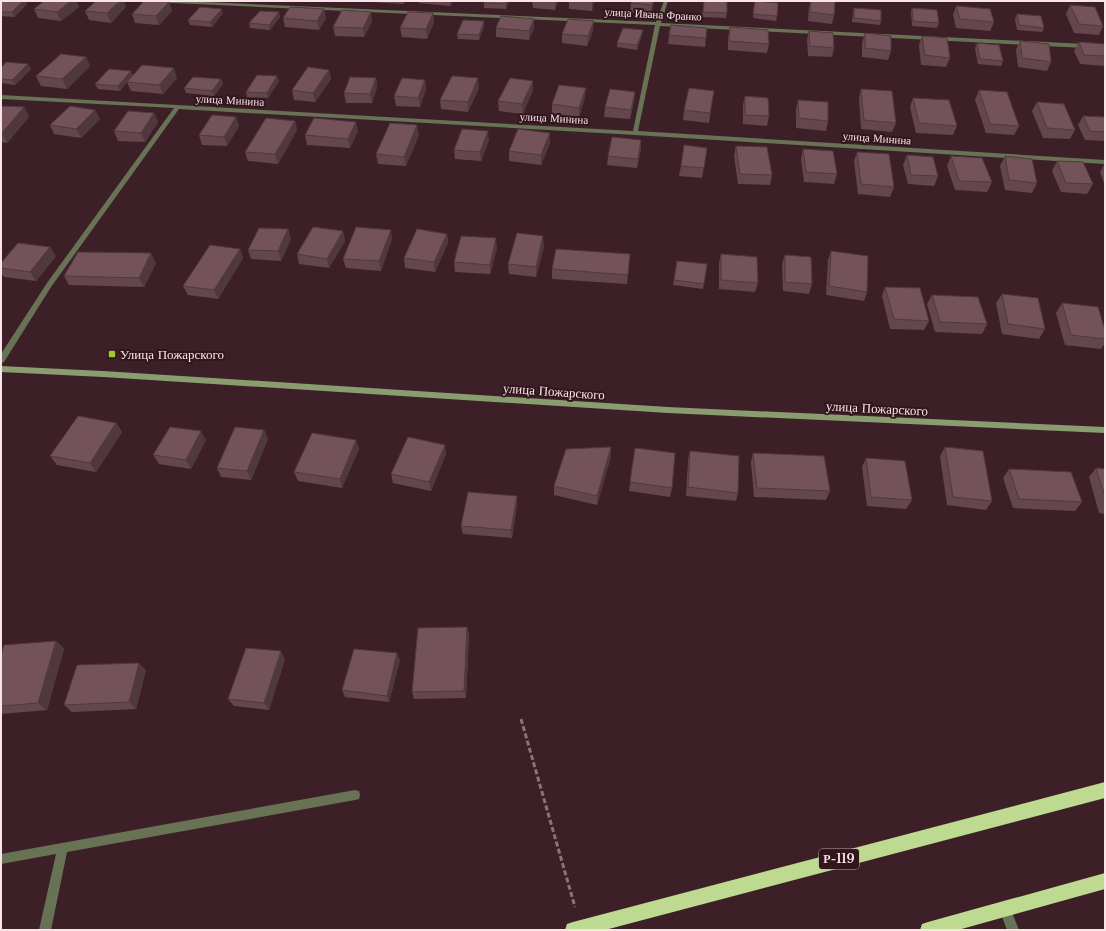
<svg xmlns="http://www.w3.org/2000/svg" width="1106" height="931" viewBox="0 0 1106 931" font-family="'Libre Baskerville',serif">
  <rect width="100%" height="100%" fill="#3d2027"/>
  <g fill="none" stroke-linecap="round" stroke-linejoin="round">
    <!-- path -->
    <path stroke="#8d7379" stroke-width="3" stroke-dasharray="5 2.5" stroke-linecap="butt" d="M521,719L575,907"/>
    <!-- street -->
    <path fill="#687356" fill-rule="evenodd" d="M149,1H182L656,22L664,1H668L661,23L1105,45V49L660,26L638,131L1105,160V164L635,135L179,109L51,287L4,362L1,363V354L47,283L174,108L1,99V95L633,131L655,25L151,2Z
      M355,790L359,791L360,795L359,799L355,800L67,852L51,930H39L56,854L1,864V854Z
      M1005,903L1009,905L1019,930H1007L999,909L1001,905Z"/>
    <!-- secondary -->
    <path fill="#8a9d6e" fill-rule="evenodd" d="M1,366L103,371L668,407L1105,427V433L668,413L103,377L1,372Z"/>
    <!-- highway -->
    <path fill="#bdda90" fill-rule="evenodd" d="M1105,782V798L605,930H565L567,924L573,922Z
      M1105,873V889L958,930H920L922,924L928,922Z"/>
  </g>
  <!-- wall -->
  <path fill="#63474d" d="M1,1H26L27,4L14,17L1,16Z
    M44,1H76L79,7L61,21L38,18L34,9Z
    M338,1H352L351,2Z
    M371,1H405L403,4L372,2Z
    M419,1H453L450,6L419,3Z
    M485,1H509L506,9L484,8V3Z
    M532,1H558L555,10L533,8Z
    M569,1H594L592,11L569,9Z
    M654,1L651,14L630,12L631,3Z
    M704,1L727,13L726,18L702,17Z
    M811,1H835L834,15L832,24L808,21L809,7Z
    M169,2L172,11L159,25L135,23L132,14Z
    M754,5L777,16L776,21L753,18Z
    M1070,5L1103,26L1099,35L1074,33L1066,14Z
    M956,6L994,22L990,31L956,28L953,15Z
    M126,7L111,23L89,20L85,11Z
    M854,8L881,21L880,25L852,22L853,12Z
    M912,8L939,23L937,28L912,26L911,12Z
    M279,12L280,17L270,30L250,28L249,23Z
    M223,13L212,27L190,25L188,20Z
    M433,13L434,22L427,39L402,37L400,28Z
    M1017,14L1044,28L1042,32L1017,30L1015,19Z
    M283,18H326L319,30L285,27Z
    M534,19V28L529,40L496,37V28Z
    M372,21L364,37L335,36L333,27Z
    M484,26L479,40L458,39L457,34Z
    M730,27L769,44L767,53L728,50V37Z
    M707,28L705,47L668,44L669,35Z
    M593,31L587,46L562,43V34Z
    M809,31L834,48L832,57L808,56L807,40Z
    M865,33L891,51L888,60L862,57V43Z
    M642,35L637,50L617,47V43Z
    M922,36L950,58L946,67L921,65L919,45Z
    M1020,41L1051,62L1047,71L1018,67L1016,50Z
    M1079,42L1105,44V66L1080,64L1074,51Z
    M977,43L1003,61L1001,66L978,64L975,48Z
    M86,57L90,66L67,89L41,86L36,76Z
    M28,64L31,69L15,85L1,83V68Z
    M329,70L331,79L315,102L294,100L292,90Z
    M133,75L177,78L163,94L131,91L127,82L120,91L98,89L95,84Z
    M376,78L377,87L372,103H346L344,93Z
    M221,79L223,84L214,96L186,93L184,88Z
    M425,80L426,89L420,107L396,106L394,96Z
    M279,81L268,98L247,97L246,92Z
    M533,81V90L523,114L499,111L498,101Z
    M479,88L468,112L441,109L440,100Z
    M861,89L896,123L892,132L861,129L859,98Z
    M979,90L1019,126L1014,135L986,133L975,100Z
    M714,91L709,123L683,120L684,110Z
    M745,96L769,116L767,126L743,124V105Z
    M585,97L579,117L552,114V104Z
    M913,98L957,126L953,135L916,133L910,107Z
    M798,100L828,121L826,131L796,128V109Z
    M634,101L630,119L604,117L605,107Z
    M1037,102L1075,130L1070,139L1043,138L1032,111Z
    M1,106L24,107L29,117L7,143L1,142Z
    M95,110L100,119L81,138L54,134L50,125Z
    M154,113L158,122L145,142L118,141L114,131Z
    M1083,116L1105,117V141L1085,140L1078,125Z
    M236,117L239,126L227,146L202,145L199,135Z
    M295,121L297,130L278,164L248,161L245,152Z
    M358,131L350,148L307,145L305,135Z
    M419,135L406,166L378,164L376,154Z
    M489,140L481,161L455,159L454,150Z
    M641,140V149L637,168L607,165L608,156Z
    M550,143L541,165L509,161V151Z
    M736,146L772,175L770,185L738,184L734,156Z
    M707,148L702,178L679,176L681,166Z
    M803,149L837,174L834,184L804,182L801,159Z
    M857,152L894,187L890,197L858,194L854,161Z
    M907,155L938,176L934,186L908,184L903,165Z
    M951,156L992,182L987,192L955,190L947,166Z
    M1005,156L1037,183L1032,193L1005,190L1000,166Z
    M1057,161L1093,184L1087,194L1061,192L1052,171Z
    M1105,163V186L1100,172Z
    M288,229L291,239L281,261L251,259L248,250Z
    M343,231L345,241L329,268L299,264L297,254Z
    M447,234L448,243L435,272L405,268L404,258Z
    M392,239L381,271L346,268L343,259Z
    M544,246L536,277L509,274L508,264Z
    M497,248L490,274L455,272L454,262Z
    M240,249L243,258L218,299L188,295L183,286Z
    M831,251L867,292L864,301L826,295L828,260Z
    M630,254L627,284L552,279V269Z
    M721,254L758,283L755,292L719,289V263Z
    M785,255L812,284L809,294L783,291L782,264Z
    M56,256L36,281L4,277L1,273V263Z
    M677,261L704,284L703,289L673,285Z
    M156,263L144,287L69,285L64,276Z
    M885,287L929,321L924,330L890,329L882,296Z
    M1002,294L1045,329L1039,339L1002,334L996,303Z
    M932,295L987,324L982,334L935,332L927,304Z
    M1062,303L1105,330V343L1101,349L1065,345L1056,313Z
    M116,423L122,432L96,472L57,465L50,456Z
    M264,430L268,439L251,480L221,477L217,468Z
    M206,440L191,469L159,464L153,455Z
    M356,440L359,449L342,488L298,481L294,472Z
    M945,447L992,501L986,510L947,505L940,456Z
    M635,448L672,488L670,497L629,491Z
    M690,451L738,493L736,501L686,496L688,460Z
    M753,453L830,491L826,500L754,497L751,462Z
    M446,454L431,491L393,483L391,474Z
    M611,456L597,505L554,495V486Z
    M866,458L912,500L906,509L867,506L862,467Z
    M1096,468L1105,469V514L1099,513L1089,477Z
    M1009,469L1082,502L1075,511L1013,508L1003,478Z
    M517,505L512,538L463,534L461,526Z
    M467,627L469,635L466,698L414,699L412,692Z
    M56,641L64,649L47,710L1,714V655Z
    M285,659L269,710L234,706L228,699Z
    M400,660L389,702L345,697L342,690Z
    M146,670L136,709L72,712L64,705Z"/>
  <!-- shaded-wall -->
  <path fill="#50393e" d="M23,1H26L27,4L14,17L12,12Z
    M71,1H76L79,7L61,21L57,12Z
    M120,1H124L126,7L111,23L107,13Z
    M450,1H453L450,6Z
    M507,1H509L506,9V4Z
    M555,1H558L555,10Z
    M592,1H594L592,11Z
    M653,1H654L651,14L652,5Z
    M169,2L172,11L159,25L156,16Z
    M222,9L223,13L212,27L210,22Z
    M324,9L326,18L319,30L317,21Z
    M279,12L280,17L270,30L269,25Z
    M371,12L372,21L364,37L363,28Z
    M433,13L434,22L427,39L426,29Z
    M534,19V28L529,40V31Z
    M484,21V26L479,40V35Z
    M594,21L593,31L587,46L588,36Z
    M643,30L642,35L637,50V45Z
    M86,57L90,66L67,89L62,79Z
    M28,64L31,69L15,85L12,80Z
    M174,68L177,78L163,94L159,85Z
    M329,70L331,79L315,102L313,93Z
    M131,71L133,75L127,82L120,91L118,86Z
    M277,76L279,81L268,98L267,93Z
    M376,78L377,87L372,103L370,94Z
    M478,78L479,88L468,112V102Z
    M221,79L223,84L214,96L212,91Z
    M425,80L426,89L420,107L418,98Z
    M533,81V90L523,114L522,104Z
    M586,88L585,97L579,117V108Z
    M635,92L634,101L630,119L631,110Z
    M24,107L29,117L7,143L2,133Z
    M95,110L100,119L81,138L76,129Z
    M154,113L158,122L145,142L141,133Z
    M236,117L239,126L227,146L224,137Z
    M295,121L297,130L278,164L275,154Z
    M356,122L358,131L350,148L348,139Z
    M417,125L419,135L406,166L404,157Z
    M488,131L489,140L481,161L480,152Z
    M550,133V143L541,165V155Z
    M641,140V149L637,168L638,159Z
    M288,229L291,239L281,261L278,251Z
    M391,230L392,239L381,271L379,261Z
    M343,231L345,241L329,268L327,259Z
    M447,234L448,243L435,272L434,262Z
    M543,236L544,246L536,277V267Z
    M496,238L497,248L490,274V265Z
    M50,247L56,256L36,281L30,272Z
    M240,249L243,258L218,299L214,290Z
    M151,253L156,263L144,287L139,278Z
    M116,423L122,432L96,472L90,463Z
    M264,430L268,439L251,480L247,471Z
    M201,431L206,440L191,469L186,460Z
    M356,440L359,449L342,488L340,479Z
    M445,445L446,454L431,491L429,482Z
    M611,447V456L597,505V496Z
    M517,496V505L512,538L511,530Z
    M467,627L469,635L466,698L464,691Z
    M56,641L64,649L47,710L38,703Z
    M281,651L285,659L269,710L264,703Z
    M397,653L400,660L389,702L387,696Z
    M139,663L146,670L136,709L129,702Z"/>
  <!-- building -->
  <path fill="#735259" stroke="#50393e" d="M1,1H23L12,12H1Z
    M44,1H71L57,12L34,9Z
    M96,1H120L107,13L85,11Z
    M144,1H162L169,2L156,16L132,14Z
    M485,1H507L506,4L484,3Z
    M632,1H653L652,5L631,3Z
    M704,1H727V13L703,12Z
    M755,1L778,3L777,16L753,14Z
    M811,1H835L834,15L810,12Z
    M1070,5L1095,7L1103,26L1079,24Z
    M956,6L990,9L994,22L960,19Z
    M200,7L222,9L210,22L188,20Z
    M290,7L324,9L317,21L283,18Z
    M854,8L881,10V21L854,18Z
    M912,8L937,10L939,23L913,21Z
    M342,10L371,12L363,28L333,27Z
    M260,11L279,12L269,25L249,23Z
    M408,12L433,13L426,29L400,28Z
    M1017,14L1041,16L1044,28L1019,25Z
    M501,16L534,19L529,31L496,28Z
    M568,19L594,21L588,36L562,34Z
    M463,20L484,21L479,35L457,34Z
    M671,25L707,28L706,38L669,35Z
    M730,27L768,30L769,44L729,41Z
    M623,28L643,30L637,45L617,43Z
    M809,31L833,33L834,48L810,46Z
    M865,33L891,36V51L865,48Z
    M922,36L947,38L950,58L925,55Z
    M1020,41L1049,44L1051,62L1022,58Z
    M1079,42L1105,44V56L1084,55Z
    M977,43L999,45L1003,61L980,59Z
    M61,54L86,57L62,79L36,76Z
    M6,62L28,64L12,80L1,79V68Z
    M142,65L174,68L159,85L127,82Z
    M308,67L329,70L313,93L292,90Z
    M109,69L131,71L118,86L95,84Z
    M257,75L277,76L267,93L246,92Z
    M452,76L478,78L468,102L440,100Z
    M193,77L221,79L212,91L184,88Z
    M350,77L376,78L370,94L344,93Z
    M402,78L425,80L418,98L394,96Z
    M510,78L533,81L522,104L498,101Z
    M559,85L586,88L579,108L552,104Z
    M689,88L714,91L710,113L684,110Z
    M610,89L635,92L631,110L605,107Z
    M861,89L892,91L896,123L864,120Z
    M979,90L1007,92L1019,126L990,124Z
    M745,96L768,98L769,116L745,115Z
    M913,98L949,100L957,126L919,123Z
    M798,100L828,102V121L799,118Z
    M1037,102L1064,104L1075,130L1047,128Z
    M1,106L24,107L2,133H1Z
    M70,106L95,110L76,129L50,125Z
    M128,111L154,113L141,133L114,131Z
    M212,115L236,117L224,137L199,135Z
    M1083,116L1105,117V132L1090,131Z
    M266,118L295,121L275,154L245,152Z
    M314,118L356,122L348,139L305,135Z
    M390,123L417,125L404,157L376,154Z
    M462,129L488,131L480,152L454,150Z
    M518,129L550,133L541,155L509,151Z
    M612,137L641,140L638,159L608,156Z
    M684,145L707,148L704,168L681,166Z
    M736,146L767,147L772,175L740,174Z
    M803,149L833,151L837,174L806,172Z
    M857,152L889,154L894,187L861,184Z
    M907,155L933,157L938,176L911,175Z
    M951,156L982,158L992,182L959,181Z
    M1005,156L1032,159L1037,183L1009,180Z
    M1057,161L1083,162L1093,184L1066,183Z
    M313,227L343,231L327,259L297,254Z
    M356,227L391,230L379,261L343,259Z
    M259,228L288,229L278,251L248,250Z
    M417,229L447,234L434,262L404,258Z
    M517,233L543,236L536,267L508,264Z
    M461,236L496,238L490,265L454,262Z
    M18,243L50,247L30,272L1,268V263Z
    M210,245L240,249L214,290L183,286Z
    M556,249L630,254L628,275L552,269Z
    M831,251L868,256L867,292L829,286Z
    M78,252L151,253L139,278L64,276Z
    M721,254L757,257L758,283L721,280Z
    M785,255L811,257L812,284L785,282Z
    M677,261L707,264L704,284L674,280Z
    M885,287L920,288L929,321L894,319Z
    M1002,294L1038,298L1045,329L1008,324Z
    M932,295L978,297L987,324L940,322Z
    M1062,303L1098,307L1105,330V339L1071,335Z
    M78,416L116,423L90,463L50,456Z
    M170,427L201,431L186,460L153,455Z
    M235,427L264,430L247,471L217,468Z
    M312,433L356,440L340,479L294,472Z
    M408,437L445,445L429,482L391,474Z
    M611,447L597,496L554,486L566,449Z
    M945,447L983,451L992,501L953,497Z
    M635,448L675,453L672,488L630,482Z
    M690,451L739,456L738,493L688,487Z
    M753,453L824,456L830,491L757,488Z
    M866,458L905,461L912,500L871,497Z
    M1096,468L1105,469V497Z
    M1009,469L1071,472L1082,502L1019,499Z
    M468,492L517,496L511,530L461,526Z
    M467,627L464,691L412,692L418,628Z
    M56,641L38,703L1,706V655L4,645Z
    M246,648L281,651L264,703L228,699Z
    M354,649L397,653L387,696L342,690Z
    M139,663L129,702L64,705L77,665Z"/>
  <!-- markers -->
  <rect fill="#9cca32" stroke="#32161d" stroke-width="1.5" x="108" y="350" width="8" height="8" rx="2"/>
  <g text-anchor="middle" stroke-width="4" stroke-linejoin="round" paint-order="stroke">
    <!-- far-street labels -->
    <g font-size="11" fill="#f9e5e8" stroke="#32161d">
      <text transform="translate(653 14) rotate(3)" y="4">улица Ивана Франко</text>
      <text transform="translate(230 100) rotate(3)" y="4">улица Минина</text>
      <text transform="translate(554 118) rotate(3)" y="4">улица Минина</text>
      <text transform="translate(877 138) rotate(4)" y="4">улица Минина</text>
    </g>
    <!-- shield labels -->
    <rect fill="#32161d" stroke="#bda7ab" stroke-width="1" x="819" y="849" width="40" height="20" rx="3"/>
    <g font-size="12" font-weight="bold" fill="#f9e5e8">
      <text x="839" y="863">Р-119</text>
    </g>
    <!-- poi labels -->
    <g font-size="13" fill="#f9e5e8" stroke="#32161d" text-anchor="start">
      <text x="120" y="359">Улица Пожарского</text>
    </g>
    <!-- street labels -->
    <g font-size="13" fill="#f9e5e8" stroke="#32161d">
      <text transform="translate(554 391) rotate(4)" y="5">улица Пожарского</text>
      <text transform="translate(877 408) rotate(3)" y="5">улица Пожарского</text>
    </g>
  </g>
  <!-- border -->
  <rect width="1106" height="931" fill="none" stroke="#f9e5e8" stroke-width="4"/>
</svg>
